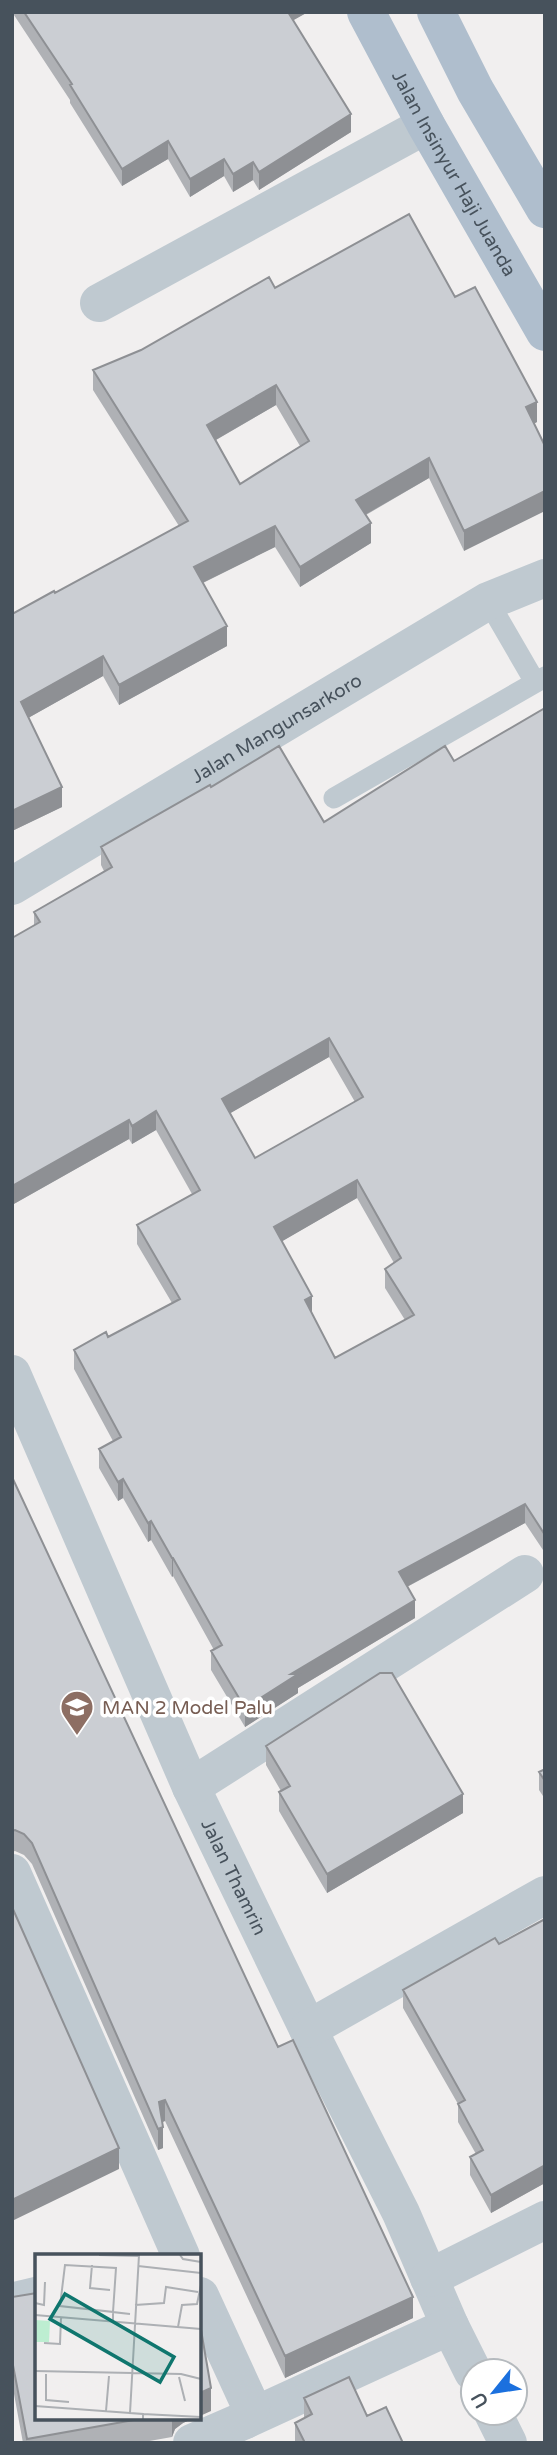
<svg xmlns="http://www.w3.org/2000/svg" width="557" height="2455" viewBox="0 0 557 2455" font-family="'Varela Round',sans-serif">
  <rect width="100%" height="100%" fill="#f1efef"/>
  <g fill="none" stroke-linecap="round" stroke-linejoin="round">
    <!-- lane -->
    <path stroke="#bfc9d0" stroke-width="21" d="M488,601L535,682
      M334,798L545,677
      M12,2293L37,2287"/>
    <!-- street -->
    <g stroke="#bfc9d0" stroke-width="38">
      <path d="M99,303L426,125"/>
      <path id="s1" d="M12,886L488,601L545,578"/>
      <path id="s2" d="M12,1374L191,1787L308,2029L401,2213L450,2326L473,2372"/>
      <path d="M191,1787L525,1574"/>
      <path d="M12,1873L181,2256"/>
      <path d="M308,2029L545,1895"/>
      <path d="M429,2278L545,2220"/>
      <path d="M493,2413L508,2443"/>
      <path d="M245,2420L450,2326"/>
      <path d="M192,2443L245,2420L251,2407L200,2296"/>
    </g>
    <!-- primary -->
    <g stroke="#afbecd" stroke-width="38">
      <path id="s3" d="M366,12L426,125L545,332"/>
      <path d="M436,12L475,90L545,209"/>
    </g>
  </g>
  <!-- wall -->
  <path fill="#afb1b5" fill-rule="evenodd" d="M12,12H308L293,20L351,132L259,190L253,180L233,192L224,176L190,197L168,159L122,186L70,103V100Z
    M275,288L455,297L537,422L534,423L464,551L429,478L366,515L371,543L300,587L275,547L203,583L227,646L119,705L103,676L28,718L62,807L12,831V614L55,593L179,526L93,390V370L141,350ZM276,405L300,446L240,484L216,440Z
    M545,708V1553L525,1523L407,1587L415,1618L298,1688V1693L245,1727L211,1670V1651L214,1650L173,1576L172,1577L151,1540L148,1542L123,1498L118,1501L99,1468V1449L113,1441L74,1369V1350L108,1337L172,1303L137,1244V1225L192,1194L156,1130L132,1144L129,1139L12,1205V938L34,926V912L104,871L101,865V847L211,787L324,822L454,761ZM329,1057L355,1102L255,1158L230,1113ZM357,1198L394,1263L385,1269V1288L405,1320L335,1358L312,1314L282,1241Z
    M12,1477L278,2047L413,2318L285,2378L165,2121L163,2122V2148L158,2150L32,1864L24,1855L15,1851L12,1852Z
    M266,1746L463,1813L327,1893L279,1811V1792L281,1791L266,1765Z
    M545,1769V1799L539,1790V1772Z
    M545,1919V2183L491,2213L470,2175V2157L476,2154L458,2122V2104L403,2008V1990L499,1944Z
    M12,2297L37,2418H194L183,2423L175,2429L172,2437L138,2443H23L12,2383Z
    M304,2398L367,2416L403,2443H295V2423L304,2418Z"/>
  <!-- shaded-wall -->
  <path fill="#8e9094" d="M285,12H308L285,25Z
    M351,114V132L259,190V172Z
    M168,141V159L122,186V169Z
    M224,159V176L190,197V179Z
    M253,162V180L233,192V174Z
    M276,385V405L207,445V425Z
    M537,402V422L526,428V407Z
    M429,458V478L356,520V500Z
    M545,491V511L464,551V531Z
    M371,523V543L300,587V567Z
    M275,526V547L194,587V567Z
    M227,626V646L119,705V685Z
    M103,656V676L21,722V702Z
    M62,787V807L12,831V811Z
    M329,1038V1057L222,1118V1099Z
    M156,1111V1130L132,1144V1126Z
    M129,1120V1139L12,1205V1186Z
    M357,1180V1198L274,1246V1227Z
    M312,1296V1315L305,1300Z
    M123,1479V1498L118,1501V1482Z
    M525,1504V1523L399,1591V1572Z
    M151,1521V1540L148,1542V1523Z
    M172,1558H173V1576L172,1577Z
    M415,1600V1618L298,1688V1693L245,1727V1708L291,1674Z
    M463,1794V1813L327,1893V1874Z
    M165,2100V2121L159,2123V2102Z
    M163,2127V2148L158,2150V2129Z
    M119,2148V2169L12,2221V2200Z
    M545,2165V2183L491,2213V2195Z
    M413,2297V2318L285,2378V2356Z
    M211,2388V2411L200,2416V2393Z
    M172,2418H194L183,2423L175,2429L172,2437Z"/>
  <!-- building -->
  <path fill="#cbced3" stroke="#8e9094" stroke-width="2" fill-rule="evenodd" d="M24,12H288L351,114L259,172L253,162L233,174L224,159L190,179L168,141L122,169L70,85L72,84Z
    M409,214L455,297L475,287L537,402L526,407L545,446V491L464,531L429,458L356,500L371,523L300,567L275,526L194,567L227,626L119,685L103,656L21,702L62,787L12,811V614L54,591L55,593L188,521L93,370L141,350L269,277L275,288ZM276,385L309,441L240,484L207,425Z
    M545,708V1535L525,1504L399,1572L415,1600L291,1674H298L245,1708L211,1651L222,1645L173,1558H172L151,1521L148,1523L123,1479L118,1482L99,1449L121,1437L74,1350L106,1332L108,1337L180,1299L137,1225L200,1190L156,1111L132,1126L129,1120L12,1186V938L40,922L34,912L112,867L101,847L210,785L211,787L279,746L324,822L445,746L454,761ZM329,1038L363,1097L255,1158L222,1099ZM357,1180L401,1258L385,1269L414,1315L335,1358L305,1300L312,1296L274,1227Z
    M12,1477L278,2047L293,2040L413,2297L285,2356L165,2100L159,2102L163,2127L158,2129L32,1843L24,1834L15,1830L12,1831Z
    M380,1673H392L463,1794L327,1874L279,1792L290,1786L266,1746Z
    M545,1769V1781L539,1772Z
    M12,1907L119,2148L12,2200Z
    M545,1919V2165L491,2195L470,2157L483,2150L458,2104L465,2100L403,1990L495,1938L499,1944Z
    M37,2293V2418H145L27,2439L12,2360V2297Z
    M200,2324L211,2388L200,2393Z
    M349,2377L367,2416L386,2407L403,2443H305L295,2423L312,2414L304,2398Z"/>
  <!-- icons -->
  <defs>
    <symbol id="school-pin" viewBox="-11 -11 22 30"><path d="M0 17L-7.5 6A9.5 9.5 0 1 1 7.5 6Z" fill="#8d6e63" stroke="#fff"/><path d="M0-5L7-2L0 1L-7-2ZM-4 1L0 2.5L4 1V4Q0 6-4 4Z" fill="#fff"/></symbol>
  </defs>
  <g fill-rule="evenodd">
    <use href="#school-pin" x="58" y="1688" width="38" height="52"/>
  </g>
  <g text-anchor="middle" stroke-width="7" stroke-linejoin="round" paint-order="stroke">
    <!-- street labels -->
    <g font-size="19" fill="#47525c" stroke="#fff">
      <text dy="7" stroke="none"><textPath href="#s3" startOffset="184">Jalan Insinyur Haji Juanda</textPath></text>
      <text dy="7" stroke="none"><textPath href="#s1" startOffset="308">Jalan Mangunsarkoro</textPath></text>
      <text dy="7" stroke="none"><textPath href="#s2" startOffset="550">Jalan Thamrin</textPath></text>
    </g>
    <!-- education labels -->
    <g font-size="19" fill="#785e54" stroke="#fff" text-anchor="start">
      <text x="102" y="1714">MAN 2 Model Palu</text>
    </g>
  </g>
  <!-- overview -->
  <g transform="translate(35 2254)">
    <rect width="166" height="166" fill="#f1efef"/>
    <path d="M0,66L15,67L14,88H0Z" fill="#bdeed1"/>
    <path fill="none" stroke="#adb0b4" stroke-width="2" d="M64,1L104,2M104,1L95,159L108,160V166M145,1L148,5L166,8M57,11L55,34L75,36M103,12L166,19M0,49L9,51L10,28M100,51L129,49L131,33L163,38M0,61L166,75M78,68V58L25,52L30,11L81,14L78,58L95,60M143,73L147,51L162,50L166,31M9,89L25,90L26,64M0,117L146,120L166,125M11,120V146L34,148M144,123L150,147M0,152L95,159M71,157L74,122M108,160L166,163"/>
    <path fill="#0f766e" fill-opacity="0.15" stroke="#0f766e" stroke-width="3.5" d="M30,40L139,103L125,128L15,65Z"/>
    <rect width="166" height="166" fill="none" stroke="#47525c" stroke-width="3.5"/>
  </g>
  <!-- border -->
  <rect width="557" height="2455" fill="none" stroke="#47525c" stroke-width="28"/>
  <!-- north arrow -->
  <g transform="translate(494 2392) rotate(240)"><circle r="33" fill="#ffffff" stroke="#b5babe" stroke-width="2"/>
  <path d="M0-5L12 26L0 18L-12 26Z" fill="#1b70de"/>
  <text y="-10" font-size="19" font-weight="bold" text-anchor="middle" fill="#47525c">U</text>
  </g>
</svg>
